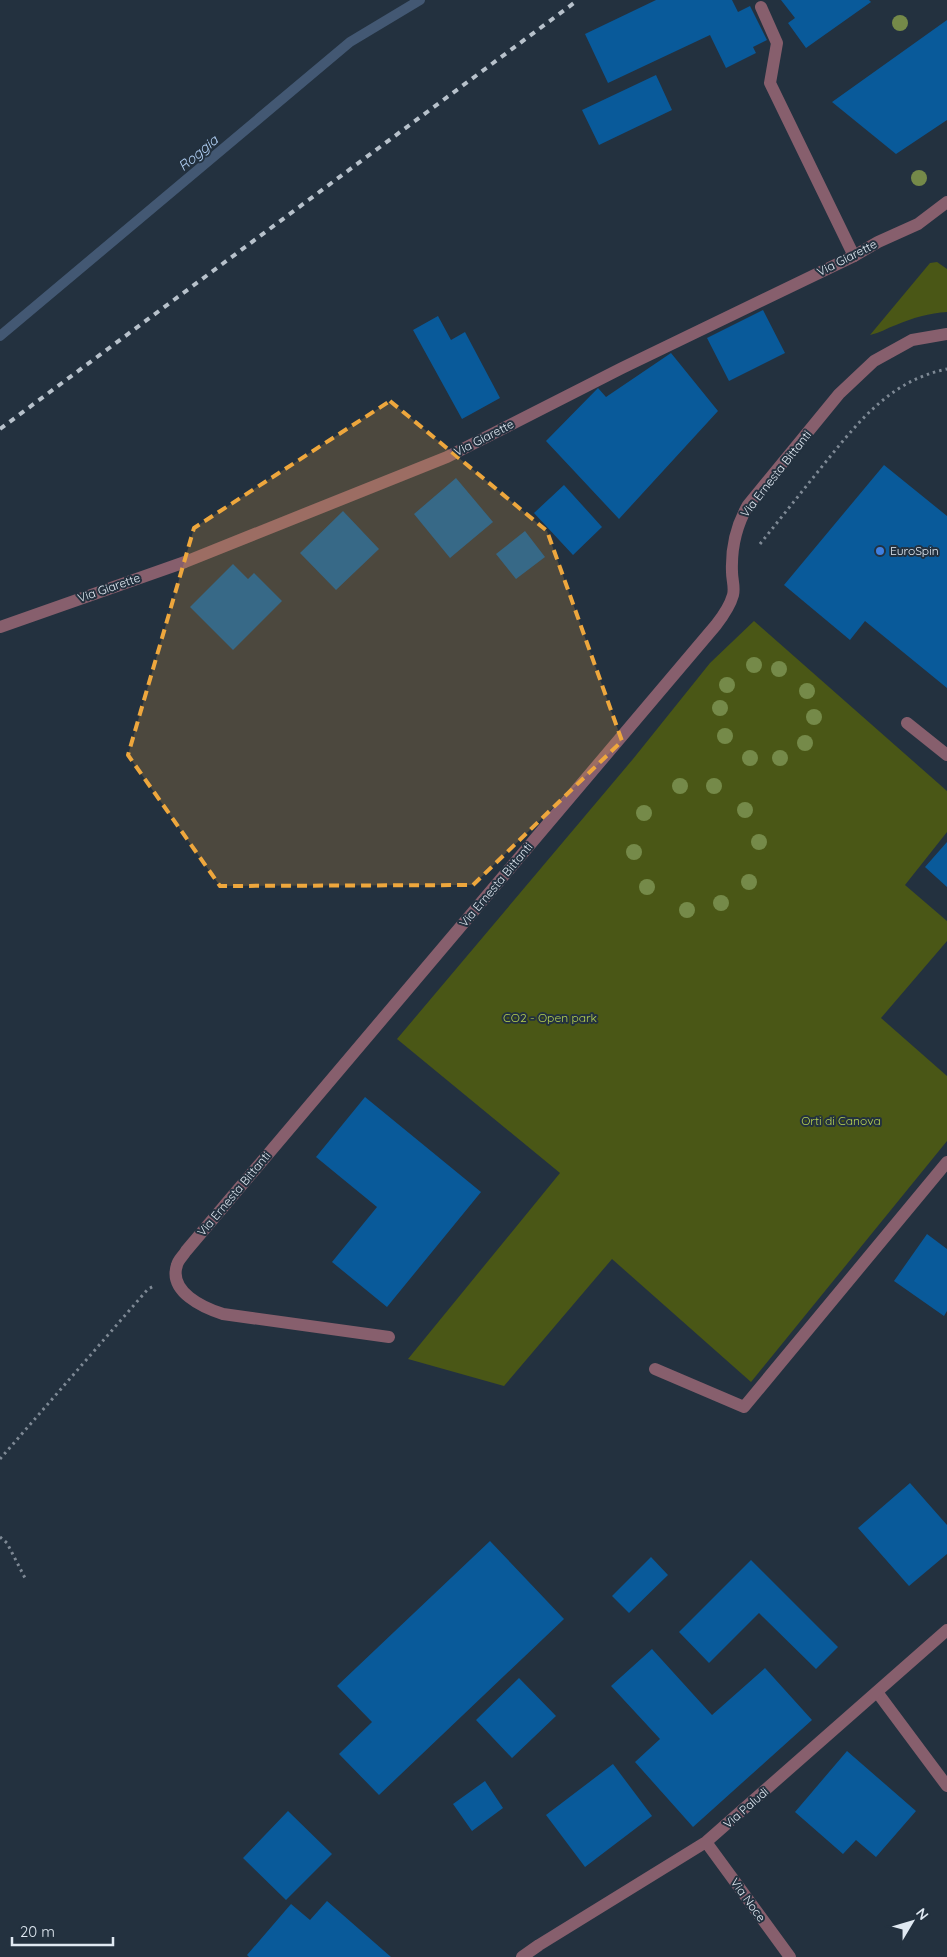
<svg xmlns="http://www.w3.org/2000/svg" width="947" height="1957" viewBox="0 0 947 1957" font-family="Quicksand,sans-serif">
  <rect width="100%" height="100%" fill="#23313f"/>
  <!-- green -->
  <path fill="#4a5716" d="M937,262L947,269V312C930,313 912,318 896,325C887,328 880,333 870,335L930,263Z
    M754,621L947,791V832L905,885L947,921V941L881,1018L947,1076V1141L751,1382L612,1259L504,1386L408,1359L560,1173L397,1039L633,759L710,663Z"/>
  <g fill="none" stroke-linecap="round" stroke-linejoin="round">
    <!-- stream -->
    <path stroke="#435873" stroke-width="10" d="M0,336L350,42L420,0"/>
  </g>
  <!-- building -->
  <path fill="#095a9a" d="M656,0H732L738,12L750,6L767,40L753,47L756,53L726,68L710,35L608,83L585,34Z
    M781,0H869L871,2L806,48L788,23L795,18Z
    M947,20V120L896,154L832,102Z
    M656,75L672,110L599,145L582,110Z
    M763,310L785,353L729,381L707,338Z
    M438,316L451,340L465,332L500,398L462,419L413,330Z
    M671,353L718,411L619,519L546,441L598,388L606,397Z
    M884,465L947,516V688L865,621L850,640L784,585Z
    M456,478L493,522L450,558L414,514Z
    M564,485L602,527L573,555L534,513Z
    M343,511L379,549L336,590L300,553Z
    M525,531L545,557L516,579L496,554Z
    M233,564L248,579L254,573L282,601L233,650L190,607Z
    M947,842V887L925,867Z
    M365,1097L481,1192L387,1307L332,1262L377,1207L316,1157Z
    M927,1234L947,1249V1311L944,1316L894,1281Z
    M910,1483L947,1525V1554L909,1586L858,1528Z
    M490,1541L564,1619L379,1795L339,1754L372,1722L337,1686Z
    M651,1557L668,1575L629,1613L612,1596Z
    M751,1560L838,1647L816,1669L759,1613L709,1663L679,1632Z
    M652,1649L712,1715L765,1668L812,1720L693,1827L635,1762L660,1739L611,1686Z
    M519,1678L556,1716L512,1758L476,1720Z
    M847,1751L916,1811L876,1857L856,1840L843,1854L795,1812Z
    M613,1764L652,1816L585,1867L546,1815Z
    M485,1781L503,1808L472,1831L453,1804Z
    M288,1811L332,1854L286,1900L243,1858Z
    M327,1901L391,1957H249L247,1955L291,1904L310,1920Z"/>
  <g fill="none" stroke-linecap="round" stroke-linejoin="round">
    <!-- path -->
    <path stroke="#7e8995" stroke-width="3" stroke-dasharray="2.5 4" stroke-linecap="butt" d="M760,544C780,519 800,494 820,469C856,425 888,381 947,369
      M0,1459L148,1289L154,1286
      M0,1537L7,1543L26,1580"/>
    <!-- service -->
    <path stroke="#875f6d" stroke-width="12" d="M761,7L777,43L770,83L854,256
      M655,1369L744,1407L947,1162
      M877,1692L947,1786"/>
    <!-- minor -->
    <path stroke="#875f6d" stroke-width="12" d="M0,627L185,562L447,457L622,368L854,256L878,242L918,224L947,202
      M907,723L947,755
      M389,1337L223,1314C204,1308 168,1292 177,1265C178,1260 183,1256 186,1251L716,625C723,616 730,606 733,595C735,587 732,580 732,572C731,548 736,526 748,505L839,394L874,361L912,340L947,334
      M706,1842L790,1957
      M522,1957L539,1945L706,1842L947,1630"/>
    <!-- rail -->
    <path stroke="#b7c1cb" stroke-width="4" stroke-dasharray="6 6" stroke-linecap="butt" d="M0,429L578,0"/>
  </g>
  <!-- trees -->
  <g fill="#758a49">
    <circle cx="900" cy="23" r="8"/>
    <circle cx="919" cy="178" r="8"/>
    <circle cx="754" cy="665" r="8"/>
    <circle cx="779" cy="669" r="8"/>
    <circle cx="727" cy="685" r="8"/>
    <circle cx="807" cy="691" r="8"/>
    <circle cx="720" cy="708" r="8"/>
    <circle cx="814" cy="717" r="8"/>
    <circle cx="725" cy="736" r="8"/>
    <circle cx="805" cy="743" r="8"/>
    <circle cx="750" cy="758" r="8"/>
    <circle cx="780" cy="758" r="8"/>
    <circle cx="680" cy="786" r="8"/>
    <circle cx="714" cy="786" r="8"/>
    <circle cx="745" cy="810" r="8"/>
    <circle cx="644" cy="813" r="8"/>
    <circle cx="759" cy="842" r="8"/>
    <circle cx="634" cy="852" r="8"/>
    <circle cx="749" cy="882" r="8"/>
    <circle cx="647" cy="887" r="8"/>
    <circle cx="721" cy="903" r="8"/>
    <circle cx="687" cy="910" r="8"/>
  </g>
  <!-- marked area -->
  <path fill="#eea73d" fill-opacity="0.2" stroke="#eea73d" stroke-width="4" stroke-dasharray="10 6" stroke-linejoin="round" d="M390,401L547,531L622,741L473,885L220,886L128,755L194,528Z"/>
  <!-- markers -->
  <circle fill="#3f7fe0" stroke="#23313f" stroke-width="2" cx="880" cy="551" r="5"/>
  <g text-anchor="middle" stroke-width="4" stroke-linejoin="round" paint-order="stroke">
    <!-- street labels -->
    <g font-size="12" fill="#e0e9f2" stroke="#23313f">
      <text transform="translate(847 258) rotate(-27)" y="4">Via Giarette</text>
      <text transform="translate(484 438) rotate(-27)" y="4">Via Giarette</text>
      <text transform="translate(776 474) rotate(-52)" y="4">Via Ernesta Bittanti</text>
      <text transform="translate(109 588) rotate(-19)" y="4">Via Giarette</text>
      <text transform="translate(496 885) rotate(-50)" y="4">Via Ernesta Bittanti</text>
      <text transform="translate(234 1194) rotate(-50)" y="4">Via Ernesta Bittanti</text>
      <text transform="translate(746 1808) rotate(-41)" y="4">Via Paludi</text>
      <text transform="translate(748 1900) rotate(54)" y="4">Via Noce</text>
    </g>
    <!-- poi labels -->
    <g font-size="12" fill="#e0e9f2" stroke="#23313f" text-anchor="start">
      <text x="890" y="555">EuroSpin</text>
    </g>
    <!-- park labels -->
    <g font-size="12" fill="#b8d252" stroke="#23313f">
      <text x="550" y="1022">CO2 - Open park</text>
      <text x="841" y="1125">Orti di Canova</text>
    </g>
    <!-- water labels -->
    <g font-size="14" font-style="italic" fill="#b3d2f7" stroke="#23313f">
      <text transform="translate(198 153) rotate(-40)" y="5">Roggia</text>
    </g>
  </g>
  <!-- north arrow -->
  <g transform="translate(912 1922) rotate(52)" stroke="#23313f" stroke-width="4" paint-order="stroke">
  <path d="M0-4L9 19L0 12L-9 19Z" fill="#e0e9f2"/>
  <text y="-8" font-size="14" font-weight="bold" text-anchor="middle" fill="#e0e9f2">N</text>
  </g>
  <!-- scale -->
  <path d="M12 1937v8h101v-8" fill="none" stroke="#e0e9f2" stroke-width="2.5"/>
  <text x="20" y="1937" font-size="15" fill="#e0e9f2" stroke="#23313f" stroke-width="4" paint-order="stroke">20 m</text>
</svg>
